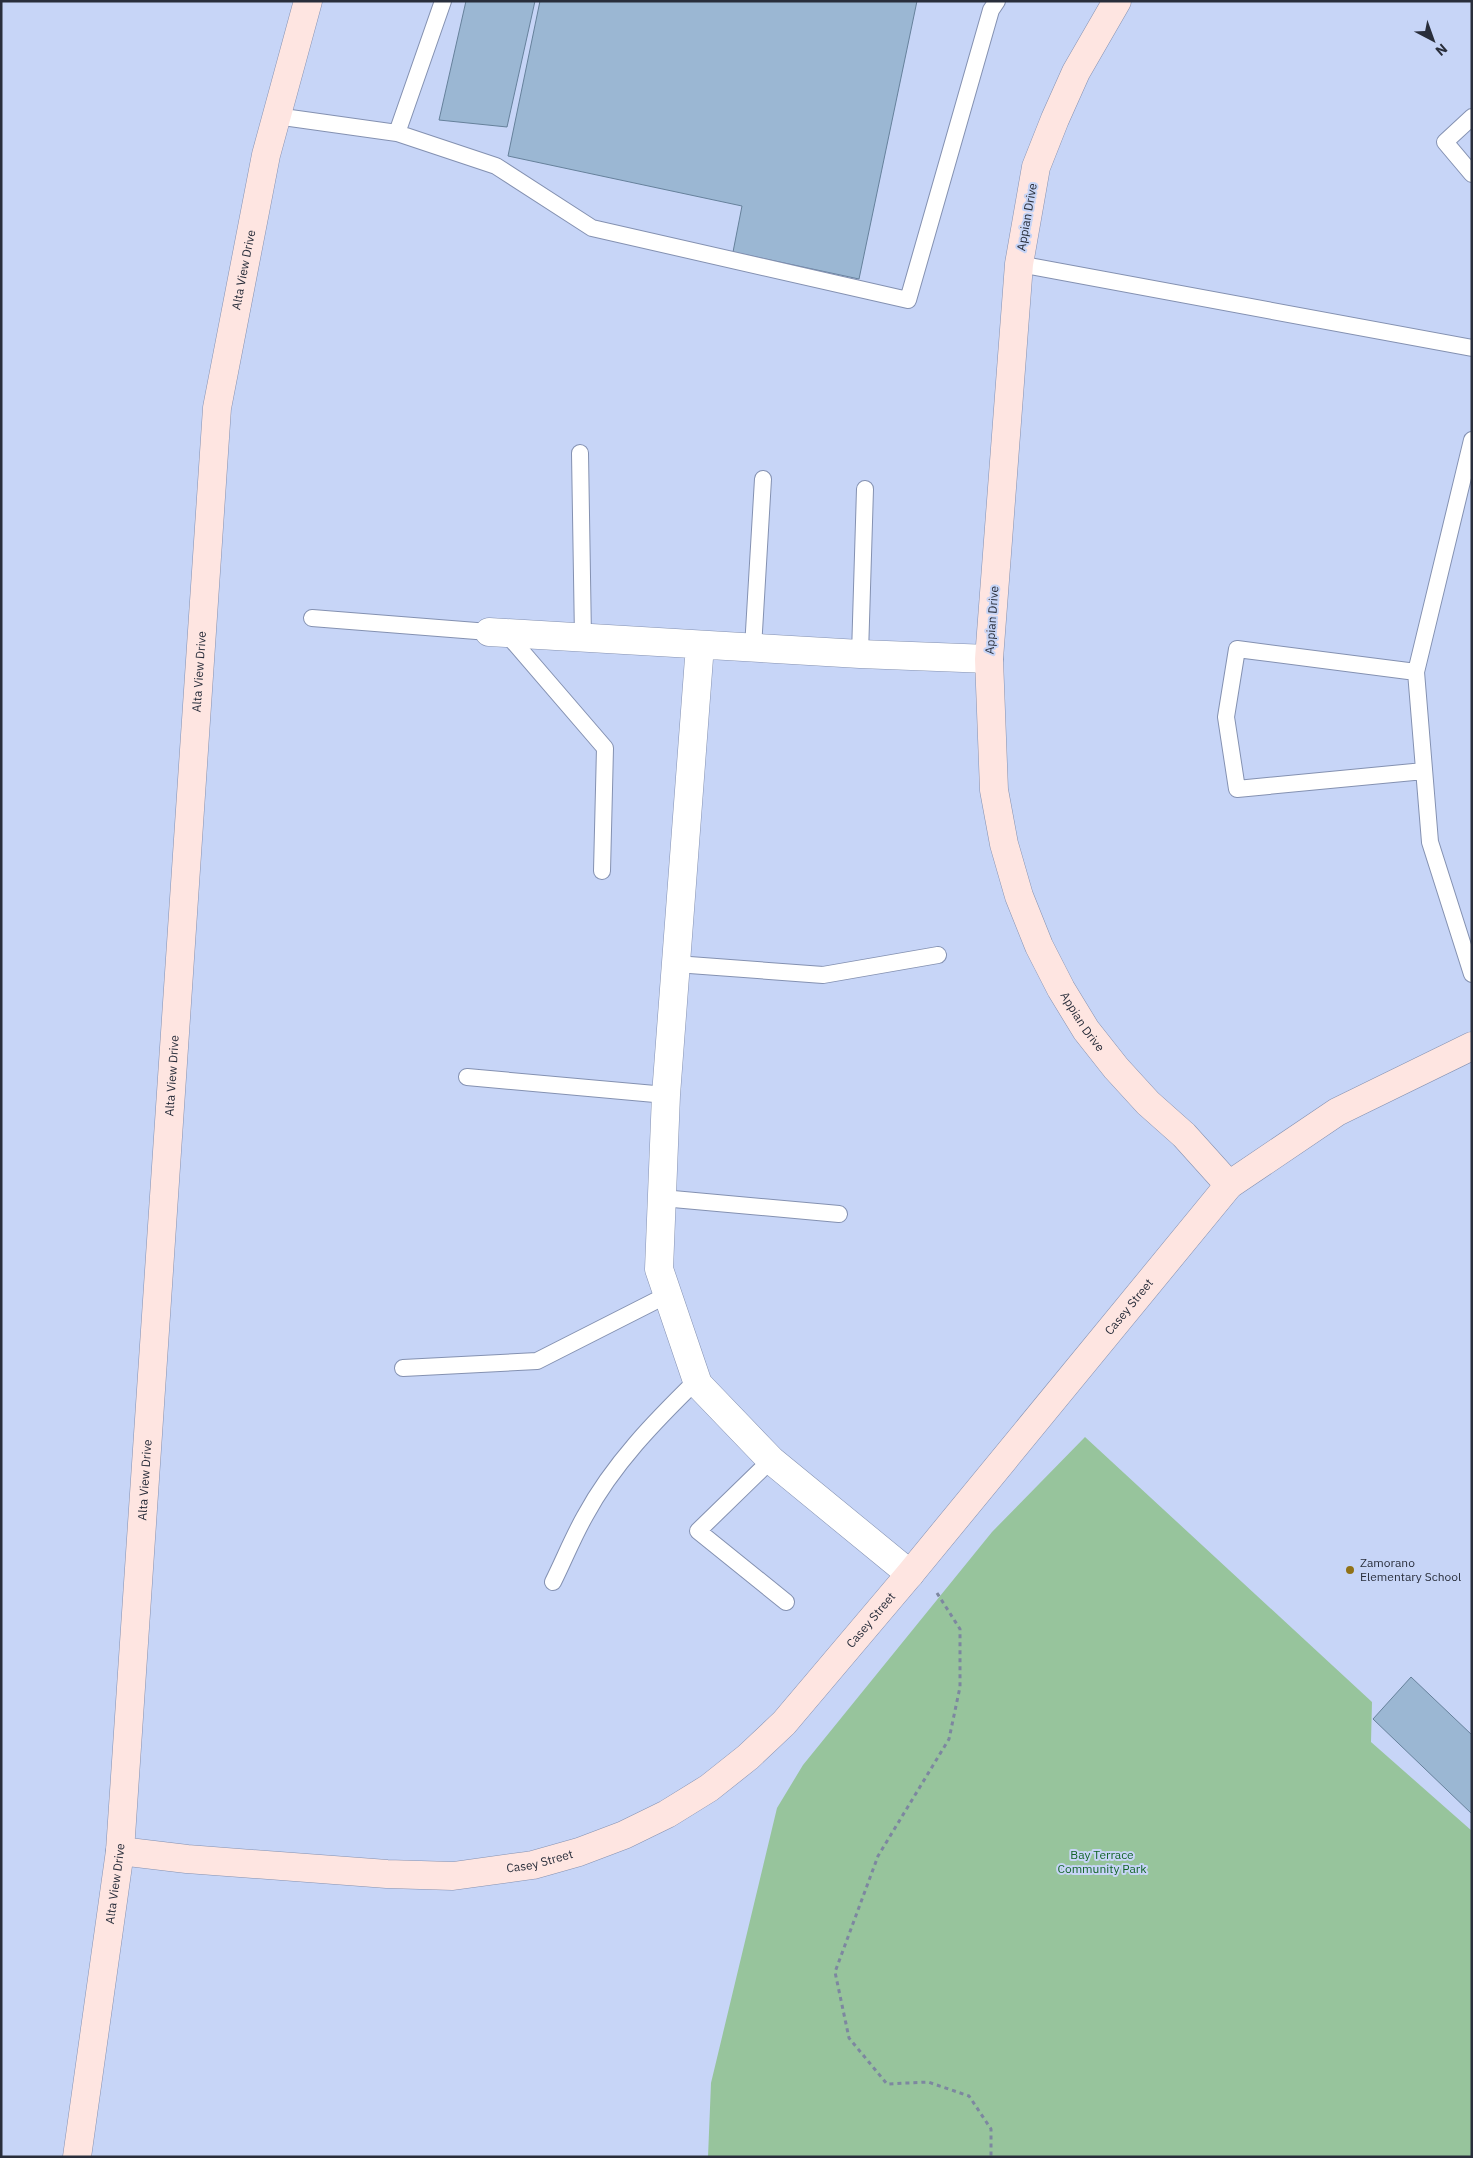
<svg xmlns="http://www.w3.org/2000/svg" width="1473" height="2158" viewBox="0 0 1473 2158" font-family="'IBM Plex Sans',sans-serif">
  <rect width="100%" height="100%" fill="#c7d5f7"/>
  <!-- green -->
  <path fill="#97c49c" d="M1085,1437L1372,1702L1371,1742L1472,1831V2157H708L711,2083L777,1808L803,1765L992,1532Z"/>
  <!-- building -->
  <path fill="#9bb7d3" stroke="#66819b" d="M535,1L507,127L439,120L466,1Z
    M540,1H917L859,279L733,252L742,206L508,156Z
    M1411,1677L1472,1735V1814L1373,1719Z"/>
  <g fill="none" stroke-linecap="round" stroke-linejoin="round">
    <defs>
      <path id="lane" d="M276,116L397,133L443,1
        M1472,117L1445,142L1472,174
        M397,133L496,166L592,228L908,300L991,10L997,1
        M1019,264L1472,348
        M1472,440L1416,672L1430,842L1472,974
        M580,453L583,638
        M312,618L489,632
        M506,633L605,748L602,871
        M753,648L763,479
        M860,654L865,489
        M1416,672L1237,649L1226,717L1237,789L1424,771
        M676,964L823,975L938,955
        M467,1077L666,1095
        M662,1198L839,1214
        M403,1368L537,1361L667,1295
        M771,1460L698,1531L786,1602
        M553,1582C564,1560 573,1537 585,1516C613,1464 655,1421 697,1380"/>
      <path id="street" d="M489,632L860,654L989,659
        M700,645L666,1095L659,1269L698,1384L771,1460L910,1574"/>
      <g id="secondary">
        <path id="s1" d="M1117,1L1076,72L1055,119L1036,167L1019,264L989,659L994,790L1004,844L1019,896L1039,946L1061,989L1086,1030L1116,1068L1148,1103L1184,1135L1229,1185"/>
        <path id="s2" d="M120,1851L187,1859L387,1874L453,1876L533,1865L579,1852L624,1835L667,1814L709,1788L748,1757L784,1723L910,1574L1229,1185L1337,1112L1472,1046"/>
        <path id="s3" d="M77,2157L120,1851L217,408L266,155L308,1"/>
      </g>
    </defs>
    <!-- lane casing -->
    <use href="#lane" stroke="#8491b1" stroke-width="18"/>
    <!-- street casing -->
    <use href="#street" stroke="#8491b1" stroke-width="29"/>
    <!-- secondary casing -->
    <use href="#secondary" stroke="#8491b1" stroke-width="29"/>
    <!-- path -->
    <path stroke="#7d87a0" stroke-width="3" stroke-dasharray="4 4" stroke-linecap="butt" d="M937,1593L960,1629V1687L949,1739L878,1856L835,1972L849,2038L887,2084L928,2082L969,2096L991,2129V2157"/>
    <!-- lane -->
    <use href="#lane" stroke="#fff" stroke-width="16"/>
    <!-- street -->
    <use href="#street" stroke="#fff" stroke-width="28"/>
    <!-- secondary -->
    <use href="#secondary" stroke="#fee5e1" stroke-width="28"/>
  </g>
  <!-- markers -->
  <circle fill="#917217" stroke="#c7d5f7" stroke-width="2" cx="1350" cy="1570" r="5"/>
  <g text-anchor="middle" stroke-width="4" stroke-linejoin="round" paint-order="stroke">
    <!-- street labels -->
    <g font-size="12" fill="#292e3b" stroke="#c7d5f7">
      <text transform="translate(1027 217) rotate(-80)" y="4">Appian Drive</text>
      <text dy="4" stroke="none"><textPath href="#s3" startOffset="1896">Alta View Drive</textPath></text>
      <text transform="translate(992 620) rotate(-86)" y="4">Appian Drive</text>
      <text dy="4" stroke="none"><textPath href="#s3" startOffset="1491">Alta View Drive</textPath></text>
      <text dy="4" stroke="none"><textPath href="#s1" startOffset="1061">Appian Drive</textPath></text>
      <text dy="4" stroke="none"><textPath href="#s3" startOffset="1086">Alta View Drive</textPath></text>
      <text dy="4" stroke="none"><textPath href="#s2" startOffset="1248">Casey Street</textPath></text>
      <text dy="4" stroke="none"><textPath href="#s3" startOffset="681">Alta View Drive</textPath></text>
      <text dy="4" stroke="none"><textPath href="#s2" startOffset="842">Casey Street</textPath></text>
      <text dy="4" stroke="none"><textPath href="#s2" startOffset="422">Casey Street</textPath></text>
      <text dy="4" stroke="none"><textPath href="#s3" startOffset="276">Alta View Drive</textPath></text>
    </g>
    <!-- poi labels -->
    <g font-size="12" fill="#292e3b" stroke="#c7d5f7" text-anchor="start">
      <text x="1360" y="1567">Zamorano<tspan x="1360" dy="14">Elementary School</tspan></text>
    </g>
    <!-- park labels -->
    <g font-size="12" fill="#136429" stroke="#c7d5f7">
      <text x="1102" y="1859">Bay Terrace<tspan x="1102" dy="14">Community Park</tspan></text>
    </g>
  </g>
  <!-- border -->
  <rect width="1473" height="2158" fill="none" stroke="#292e3b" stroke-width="5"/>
  <!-- north arrow -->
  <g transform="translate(1433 40) rotate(139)" stroke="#c7d5f7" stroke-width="4" paint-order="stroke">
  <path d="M0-4L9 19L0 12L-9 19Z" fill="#292e3b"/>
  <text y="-8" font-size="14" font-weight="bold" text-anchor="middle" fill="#292e3b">N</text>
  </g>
</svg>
